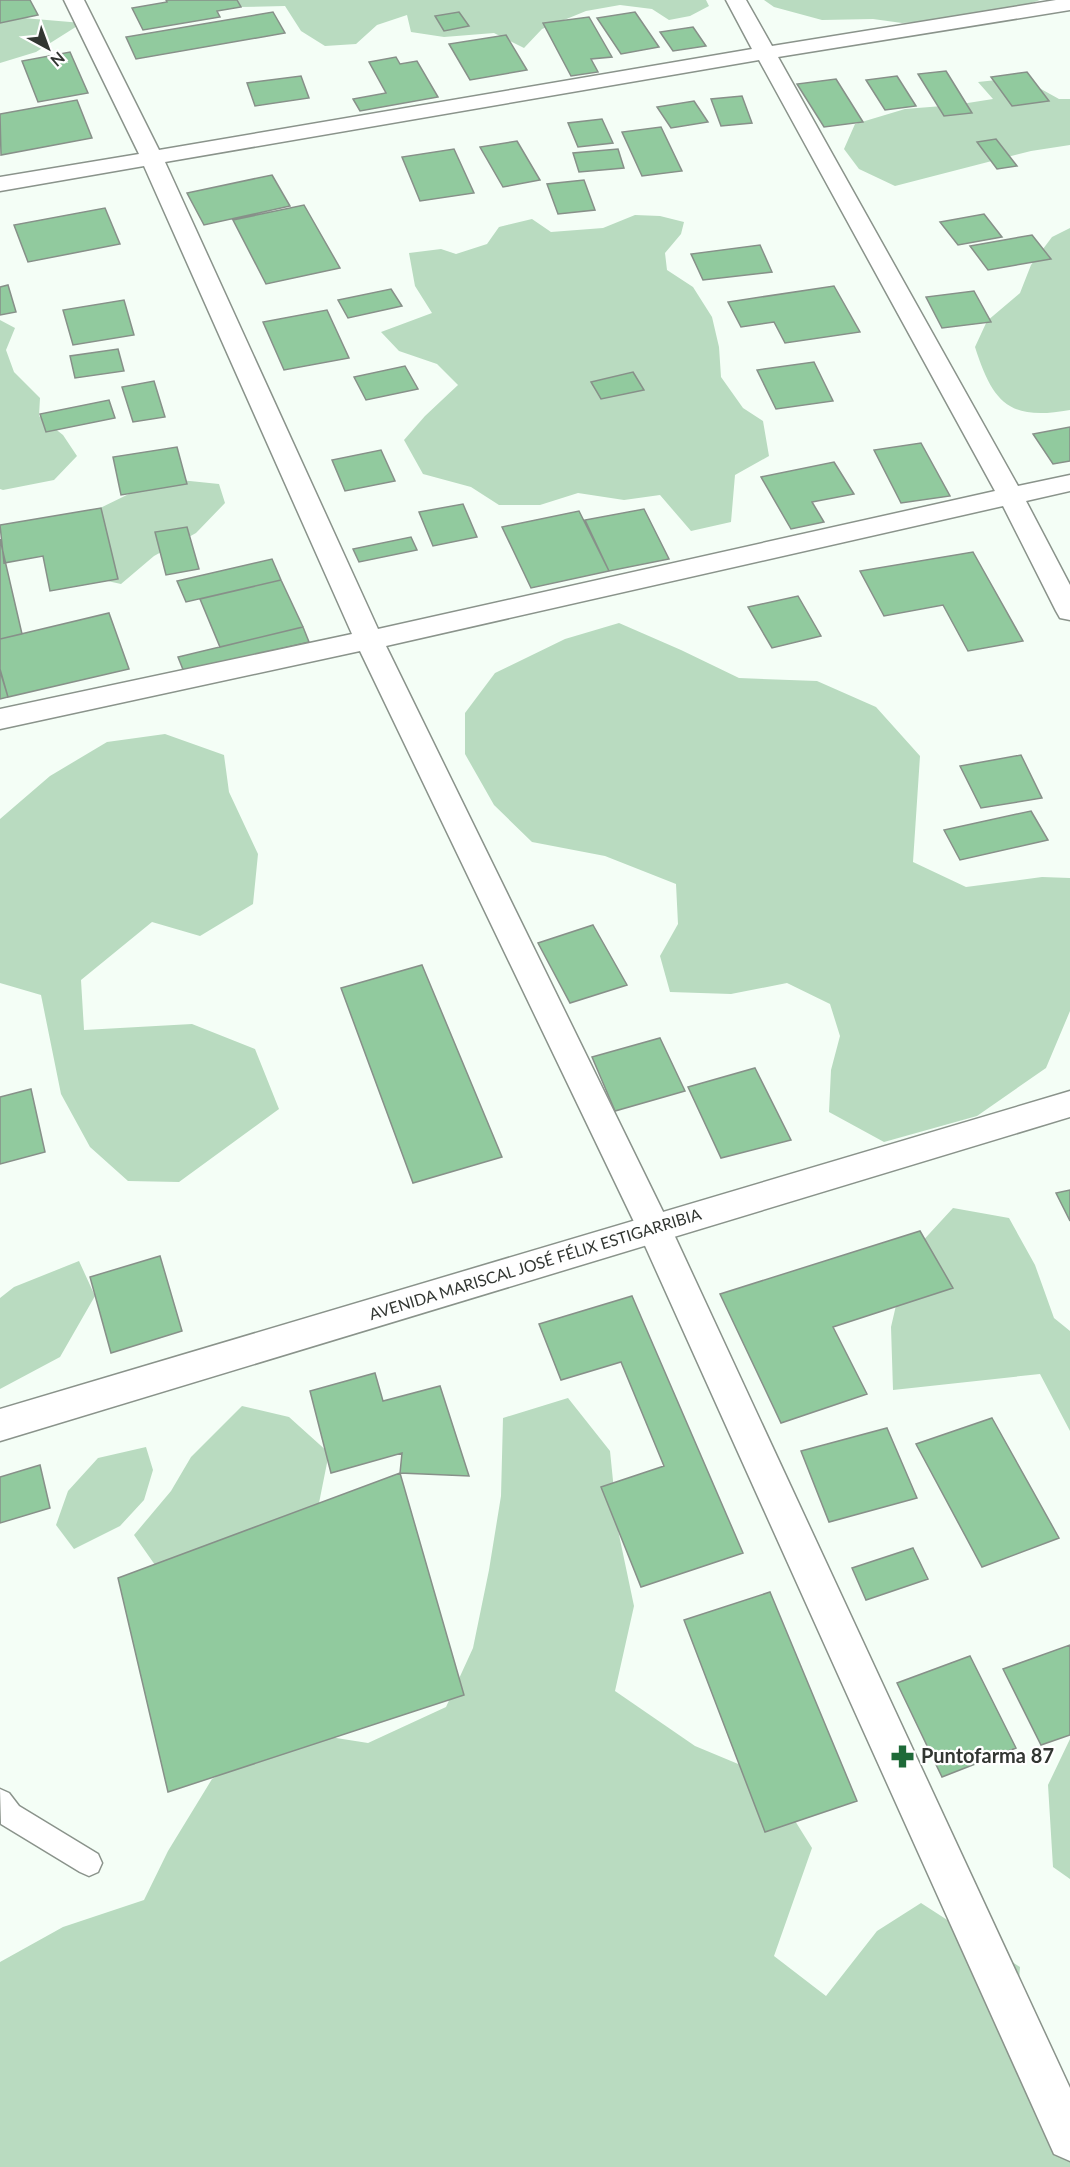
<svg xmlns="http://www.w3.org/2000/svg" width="1070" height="2167" viewBox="0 0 1070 2167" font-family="Lato,sans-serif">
  <rect width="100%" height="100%" fill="#f4fef6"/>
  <!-- green -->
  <path fill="#b9dbc0" d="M220,0H706L709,6L690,16L669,20L652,9L620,5L586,11L542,29L524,48L494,33L444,37L411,32L407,15L377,25L356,44L325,46L301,31L285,6L239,7Z
    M764,0H1040L989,18L902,23L873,19L822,20L774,7Z
    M0,16L82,23L36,52L0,63Z
    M1006,79L1041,89L1059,99H1070V145L1031,151L895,186L859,169L844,149L855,124L905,109L955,105L993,99L978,82Z
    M635,215L660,216L684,222L681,234L665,253L667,270L693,287L712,317L719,347L721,377L743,408L763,421L769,456L735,475L731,522L691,531L660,495L624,500L578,493L540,505H499L471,487L423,474L404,440L425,416L458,385L437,364L399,351L381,332L432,313L415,286L409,253L441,249L456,254L487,244L499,227L532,219L551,232L603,228Z
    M1070,228V410C1009,421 993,403 975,347L987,321L1020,293L1031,265L1052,237Z
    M0,320L15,328L6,350L14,372L40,398L39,416L63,435L77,456L54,480L3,490L0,489Z
    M180,480L219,484L225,503L196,533L154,556L121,584L94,578V511L133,492Z
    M619,623L681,650L739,678L817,681L876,707L920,756L913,862L966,887L1042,877L1070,878V1011L1046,1068L977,1116L884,1142L829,1112L831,1070L840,1036L830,1004L787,983L731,994L670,992L660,956L678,924L676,884L605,856L532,842L494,805L465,754V713L495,673L565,639Z
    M165,734L224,755L229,792L258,854L253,904L200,936L152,922L81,980L84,1030L192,1024L255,1049L279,1109L179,1182L128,1181L90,1147L61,1094L41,995L0,983V819L50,776L107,742Z
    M953,1208L1009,1218L1035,1265L1054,1318L1070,1331V1431L1040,1374L893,1390L891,1327L907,1258Z
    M79,1261L95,1296L60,1357L0,1389V1298L14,1287Z
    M568,1398L610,1451L618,1530L634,1606L615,1691L695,1746L767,1776L812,1848L774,1956L826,1996L877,1931L921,1903L1020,1967L1015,2036L1070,2156V2167H0V1962L63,1927L144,1900L168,1851L212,1779L298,1732L368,1743L446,1707L473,1648L489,1570L501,1496L503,1418Z
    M242,1406L289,1417L329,1453L316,1518L162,1575L134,1535L171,1491L191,1457Z
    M146,1447L153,1470L144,1500L120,1526L74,1549L56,1525L68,1491L98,1458Z
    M1070,1739V1879L1053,1867L1048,1785Z"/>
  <!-- building -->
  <path fill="#91ca9e" stroke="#879089" stroke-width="1.5" d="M0,0H30L38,15L0,23Z
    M166,0H237L241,7L217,11L220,17L143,30L132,8L167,2Z
    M273,12L285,33L136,59L126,37Z
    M459,12L469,26L444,31L435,16Z
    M635,12L659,47L621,54L597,18Z
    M589,17L612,57L591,59L598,72L571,76L543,23Z
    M693,27L706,46L673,51L660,32Z
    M506,35L527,70L470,80L449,44Z
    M70,52L88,93L38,102L22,61Z
    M396,57L400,64L417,61L438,97L360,111L353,99L386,93L369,62Z
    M946,71L972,113L944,116L918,74Z
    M1027,72L1049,101L1012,106L991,77Z
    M301,76L309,98L255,106L247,83Z
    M897,76L916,106L885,110L866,80Z
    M836,79L863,122L824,127L797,84Z
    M742,96L752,123L721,126L711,99Z
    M77,100L92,138L1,155L0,114Z
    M694,101L708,122L671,128L657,107Z
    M602,119L613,143L578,147L568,123Z
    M661,127L682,171L642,176L622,132Z
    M996,139L1017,166L997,169L977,142Z
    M517,141L540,180L503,187L480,147Z
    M454,149L474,193L420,201L402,157Z
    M618,149L624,168L579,172L573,153Z
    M272,175L290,206L204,225L187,193Z
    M584,180L595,210L558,214L547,184Z
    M304,205L340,268L266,284L233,220Z
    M105,208L120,244L28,262L14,225Z
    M984,214L1002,237L958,245L940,222Z
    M1032,235L1051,259L988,270L970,246Z
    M760,245L772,272L703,280L691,254Z
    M8,285L16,312L0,315V287Z
    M834,286L860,332L785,343L774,322L741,327L728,302Z
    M391,289L402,306L348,318L338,300Z
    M974,291L991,322L942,328L926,297Z
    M124,300L134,335L73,345L63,310Z
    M327,310L349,358L284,370L263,322Z
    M118,349L124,371L75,378L70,356Z
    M814,362L833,401L776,409L757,370Z
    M405,366L418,389L366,400L354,377Z
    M633,372L644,390L601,399L591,382Z
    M154,381L165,417L133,422L122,387Z
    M109,400L115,418L46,432L40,414Z
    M1070,427V461L1053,464L1033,434Z
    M921,443L950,496L901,503L874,450Z
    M177,447L187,484L121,495L113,457Z
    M381,450L395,481L345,491L332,460Z
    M834,462L854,494L812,502L824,522L791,529L761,477Z
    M463,504L477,537L433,546L419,512Z
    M101,508L118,579L50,591L43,556L4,563L0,525Z
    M644,509L669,559L609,571L585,520Z
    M579,511L609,571L531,588L502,527Z
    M187,527L199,569L166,575L155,532Z
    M411,537L417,550L359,562L353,549Z
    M0,539L22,634L0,639Z
    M973,552L1023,641L968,651L943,605L884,616L860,571Z
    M272,559L281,580L186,602L177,581Z
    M281,580L303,627L220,647L200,599Z
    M798,596L821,636L772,648L748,607Z
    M109,613L129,669L8,697L0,671V639Z
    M303,627L309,642L184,672L178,657Z
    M0,669L8,697L0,699Z
    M1021,755L1042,798L981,808L960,766Z
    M1031,811L1048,840L960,860L944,830Z
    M593,925L627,985L570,1003L538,943Z
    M422,965L502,1157L413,1183L341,988Z
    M660,1038L685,1091L615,1111L592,1057Z
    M755,1068L791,1140L721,1158L688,1087Z
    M31,1089L45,1152L0,1164V1097Z
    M1070,1190V1221L1056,1193Z
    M920,1231L953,1288L833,1327L867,1394L781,1423L720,1294Z
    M160,1256L182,1331L111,1353L90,1277Z
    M632,1296L743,1553L641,1587L601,1487L664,1466L621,1362L561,1380L539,1324Z
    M375,1373L383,1401L440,1386L469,1476L400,1473L402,1453L331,1473L310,1391Z
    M992,1418L1059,1538L982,1567L916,1444Z
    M887,1428L917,1498L829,1522L801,1451Z
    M40,1465L50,1508L0,1523V1477Z
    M400,1473L464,1695L168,1792L118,1578Z
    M913,1548L928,1579L866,1600L852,1568Z
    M770,1592L857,1801L765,1832L684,1620Z
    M1070,1645V1735L1041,1745L1003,1669Z
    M970,1656L1016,1748L942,1777L897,1683Z"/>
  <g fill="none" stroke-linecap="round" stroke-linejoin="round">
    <defs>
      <path id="service" d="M0,1789L9,1793L19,1806L98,1854L102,1863L98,1872L89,1876L80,1872L1,1824Z"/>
      <path id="minor" d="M64,0H84L159,150L752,49L726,0H746L772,46L1056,0H1070V10L778,57L1018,486L1070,475V491L1026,501L1070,585V620L1060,618L1056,611L1003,506L386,646L671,1228L1070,2088V2161L1054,2154L637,1228L360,651L0,729V709L352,634L144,166L0,191V177L139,154ZM759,60L995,491L378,629L165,162Z"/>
      <path id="secondary" d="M1070,1091V1117L0,1441V1409Z"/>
    </defs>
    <!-- service casing -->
    <use href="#service" stroke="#8a938b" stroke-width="3"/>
    <!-- minor casing -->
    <use href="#minor" stroke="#8a938b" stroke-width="3"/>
    <!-- secondary casing -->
    <use href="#secondary" stroke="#8a938b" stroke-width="3"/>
    <!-- service -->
    <use href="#service" fill="#fff" fill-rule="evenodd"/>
    <!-- minor -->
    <use href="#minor" fill="#fff" fill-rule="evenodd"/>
    <!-- secondary -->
    <use href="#secondary" fill="#fff" fill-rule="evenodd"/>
  </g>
  <!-- icons -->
  <defs>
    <symbol id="pharmacy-bare" viewBox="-9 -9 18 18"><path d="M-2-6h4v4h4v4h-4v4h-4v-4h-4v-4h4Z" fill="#1e6a38" stroke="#fff" stroke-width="2.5" paint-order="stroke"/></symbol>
  </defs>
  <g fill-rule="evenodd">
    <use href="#pharmacy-bare" x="886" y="1740" width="33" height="33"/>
  </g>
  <g text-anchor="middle" stroke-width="4.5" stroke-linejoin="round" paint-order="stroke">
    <!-- street labels -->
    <g font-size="16" fill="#323632" stroke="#fff">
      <text transform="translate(535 1264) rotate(-17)" y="6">AVENIDA MARISCAL JOSÉ FÉLIX ESTIGARRIBIA</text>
    </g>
    <!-- near-poi labels -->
    <g font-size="20" font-weight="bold" fill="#323632" stroke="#fff" text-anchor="start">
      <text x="921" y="1763">Puntofarma 87</text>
    </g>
  </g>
  <!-- north arrow -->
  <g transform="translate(48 48) rotate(139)" stroke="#ffffff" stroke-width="4.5" paint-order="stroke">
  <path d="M0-4.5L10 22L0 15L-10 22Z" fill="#323632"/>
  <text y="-9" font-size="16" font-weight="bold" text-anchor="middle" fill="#323632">N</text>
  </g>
</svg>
